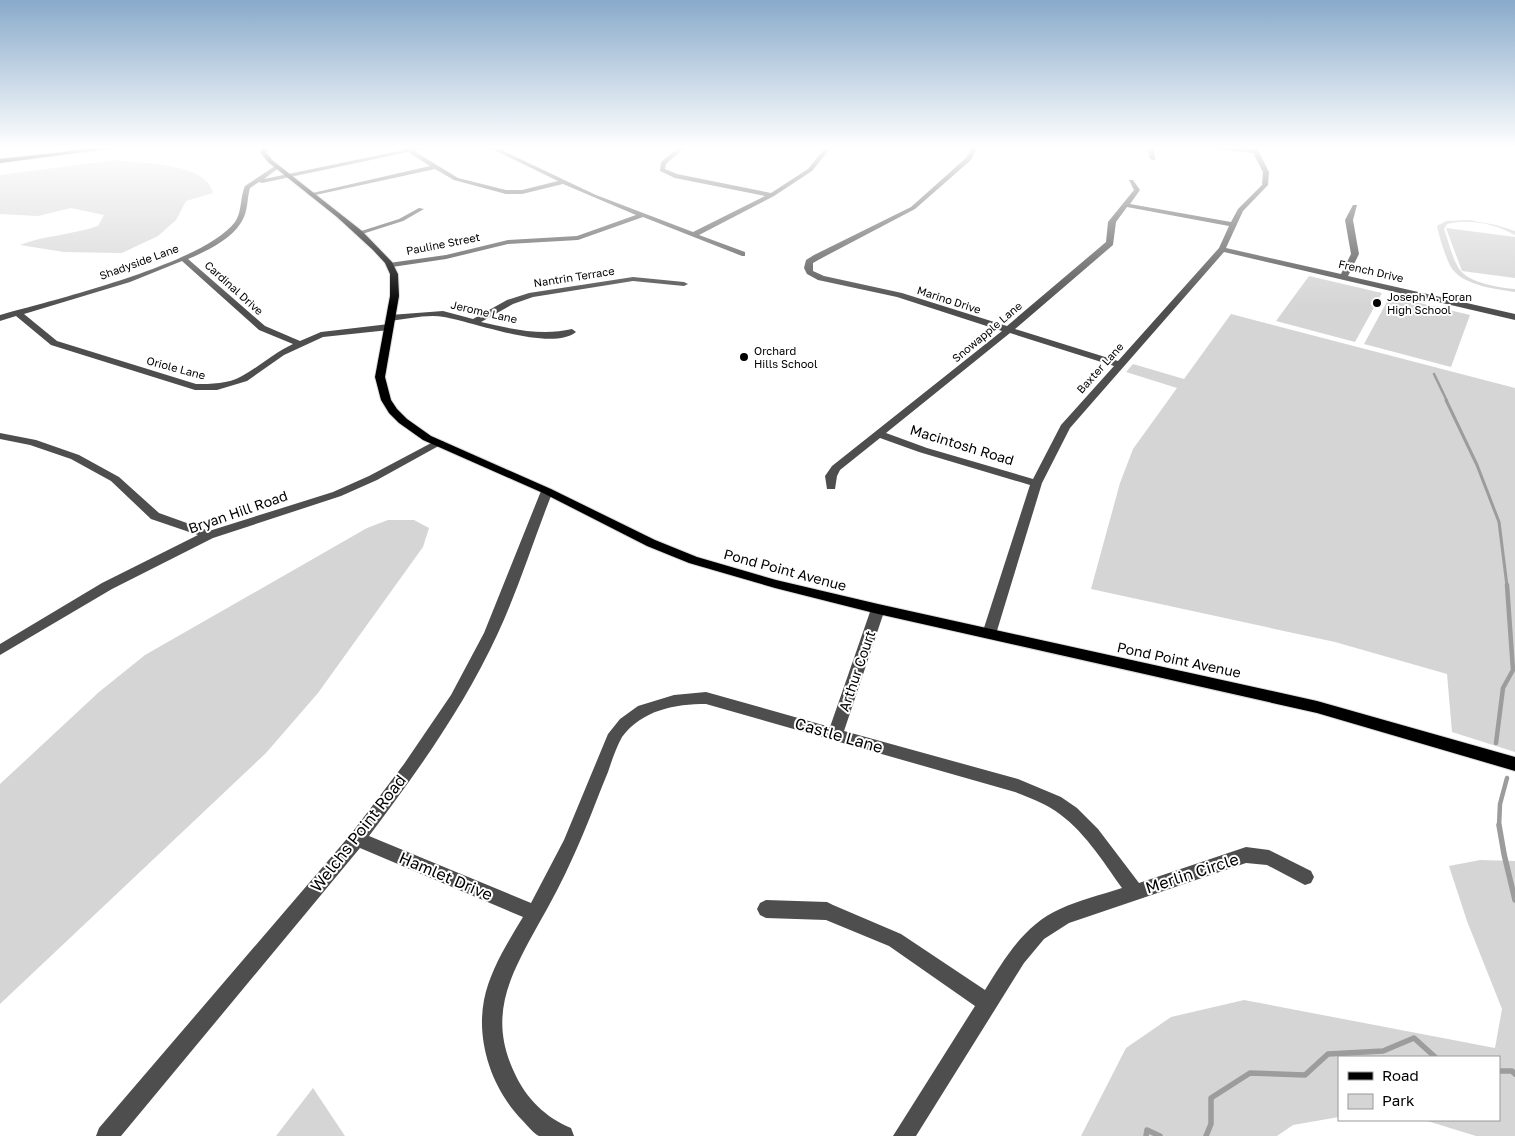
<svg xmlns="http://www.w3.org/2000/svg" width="1515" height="1136" viewBox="0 0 1515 1136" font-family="'Golos Text',sans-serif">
  <rect width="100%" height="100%" fill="#fff"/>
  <!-- green -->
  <path fill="#d5d5d5" d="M116,160C142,164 206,162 213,193L186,201L176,220L158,236L122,253L64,252L20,245C45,235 72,235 98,226L104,215L71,208L38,216L0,214V175Z
    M1469,220L1496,225L1515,231V235C1497,224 1468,218 1447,224L1444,229C1449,242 1452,259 1460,270C1469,283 1501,288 1515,289V292C1496,289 1466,286 1453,270C1447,263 1439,236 1437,226L1446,221Z
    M1446,228L1515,237V278L1462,271Z
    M1309,276L1382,293L1355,342L1276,321Z
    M1390,296L1470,315L1451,367L1364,344Z
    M1231,314L1515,388V752L1452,732L1447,674L1335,642L1091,589L1120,483L1133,449L1177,388L1126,372L1133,364L1184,379Z
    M388,520H414L429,528L423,547L318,693L266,753L0,1004V784L99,692L145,655L367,528Z
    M1480,860L1515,861V1136H1476L1424,1120H1499V1057H1339V1117L1293,1125L1277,1136H1081L1126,1048L1171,1017L1244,1000L1495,1048L1502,1009L1467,921L1449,866Z
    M313,1088L345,1136H276Z"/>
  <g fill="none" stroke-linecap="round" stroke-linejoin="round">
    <!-- stream-far3 -->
    <path stroke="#9c9c9c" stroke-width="2.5" d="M1434,374L1447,401"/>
    <!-- stream-far2 -->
    <path stroke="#9c9c9c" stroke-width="3" d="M1446,400L1477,465L1499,522L1507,586"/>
    <!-- stream-far1 -->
    <path stroke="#9c9c9c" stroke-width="4.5" d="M1496,743L1503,688L1513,670L1507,585
      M1499,826L1500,804L1507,778"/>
    <!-- stream -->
    <path stroke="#9c9c9c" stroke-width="5.5" d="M1499,825L1504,854L1515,900
      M1499,1071H1512L1515,1074
      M1146,1136L1147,1130L1160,1136
      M1206,1136L1211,1124V1098L1250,1073L1305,1075L1328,1054L1383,1051L1414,1038L1435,1057"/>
    <defs>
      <path id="major" d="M99,148H114L0,163V159Z
        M263,148H269L266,152L272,160L362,231L392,262L398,274L399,296L385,377L391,400L397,409L407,419L431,436L551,489L655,540L697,557L776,580L878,604L1317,701L1515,757V771L1317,713L878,614L775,588L689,563L647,546L543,493L423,440L399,423L389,413L381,400L375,377L390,296V274L385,263L373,250L337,217L268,162L260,152Z"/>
    </defs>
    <!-- major casing -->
    <use href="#major" stroke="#dbdbdb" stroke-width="2"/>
    <!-- minor -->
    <path fill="#4e4e4e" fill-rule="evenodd" d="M77,148H85L71,154L66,153Z
      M402,148H424L414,151L458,178L506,190H522L558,181L490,148H497L596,195L693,232L765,196L675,178L660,171L661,162L678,148H684L666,164L665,169L677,174L771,193L808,169L825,148H831L812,171L774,196L699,235L745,252V256H742L643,217L578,240L508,244L446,259L392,267L388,265L389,263L446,255L508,240L577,236L636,215L563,184L522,194H506L454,180L435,169L311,196L308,194L430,166L408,152L262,183L259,182L250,188C247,198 248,210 243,219C234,238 207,251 188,259L265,326L300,341L321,332L389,324L393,327L389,330L323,337L284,355L247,381L217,390H195L51,345L16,316L0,321V315C53,300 203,264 235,222C242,212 240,197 245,186L275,166L280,167L264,179L404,150ZM182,261L259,330L293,344C274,353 260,366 242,376C228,384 211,384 196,384L57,341L24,314L130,282Z
      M971,148H977L971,160L915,209L820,259L813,263V271L824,276L902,293L1007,326L1106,242L1108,222L1134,190L1129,180H1133L1140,190L1130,204L1231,222L1238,209L1262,185L1263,172L1253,153L1204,148H1257L1269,172L1268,185L1243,211L1226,248L1341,274L1351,254L1345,220L1353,205H1357L1353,220L1359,254L1348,276L1515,314V320L1224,252L1070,428L1042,483L996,634L994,637H984L982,634L1030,485L919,452L880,438L840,470L837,476L835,489H827L825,476L832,466L1002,331L897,297L818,280L807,274L804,268L806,260L814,255L911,207L966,158ZM1127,207L1229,226L1219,248L1118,361L1015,329L1113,245L1116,222ZM1010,333L1114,366L1061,425L1033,479L927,448L886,433Z
      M1148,148H1154L1155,160L1150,159Z
      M419,208L424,209L403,221L359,235L355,233L399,219Z
      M633,277L684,282L688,284L684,286L633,281L533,297L513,304L481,322C511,329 542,336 572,329L576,332C551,352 474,322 444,317C428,314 407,319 390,321L386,318L390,315L443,311L473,319L507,300L529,293Z
      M0,433L36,440L79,455L119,477L159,513L209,531L333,492L369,476L435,441H443L444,443L377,480L341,496L213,538L112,589L0,655V644L102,583L198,535L151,519L111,481L71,459L30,445L0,439Z
      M547,488L553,491C534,538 519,588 498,633C464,707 417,772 369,836L531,903L564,840L608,734L620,719L638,706L674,695L706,692L830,727L871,609L873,606H883L885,609L844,731L1018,779L1061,797L1077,808L1098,829L1139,883L1246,847L1269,850L1311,871L1314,877L1311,883L1305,885L1267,865L1246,863L1069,923L1044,939L1024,963L916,1136H893L975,1006L889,946L826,920L766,918L760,915L757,909L760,903L766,900L827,902L833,905L901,934L985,990C1005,958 1024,925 1060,909C1079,900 1101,895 1122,888C1102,860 1083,829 1054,810C1042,802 1028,797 1015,792L706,704C675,704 642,710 622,737C616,748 612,760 608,772C596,801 586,829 573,857C563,880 551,902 538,925C510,976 487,1016 515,1074C526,1098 546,1118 571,1128L574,1136C564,1136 548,1136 539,1136C533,1133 527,1125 522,1120C492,1089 476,1042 484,1000C490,970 508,942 523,917L360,848L121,1136H96L99,1128L351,834L404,764L451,695L484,633L541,491Z"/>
    <!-- major -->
    <use href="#major" fill="#000" fill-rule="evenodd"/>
  </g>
  <!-- sky -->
  <linearGradient id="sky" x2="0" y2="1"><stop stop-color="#89aaca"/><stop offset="0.48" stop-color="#fff"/><stop offset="1" stop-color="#fff" stop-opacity="0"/></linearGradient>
  <rect width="1515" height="307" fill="url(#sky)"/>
  <!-- markers -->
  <g fill="#000" stroke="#fff" stroke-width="2">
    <circle cx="1377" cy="303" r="5"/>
    <circle cx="744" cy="357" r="5"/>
  </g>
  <g text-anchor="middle" stroke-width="4" stroke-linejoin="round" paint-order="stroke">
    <!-- far-street labels -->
    <g font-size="11" fill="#000" stroke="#fff">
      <text transform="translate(443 244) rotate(-11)" y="4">Pauline Street</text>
      <text transform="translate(139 262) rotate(-20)" y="4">Shadyside Lane</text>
      <text transform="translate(1371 271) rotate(13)" y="4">French Drive</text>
      <text transform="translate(574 277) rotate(-9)" y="4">Nantrin Terrace</text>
      <text transform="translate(234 288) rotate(42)" y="4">Cardinal Drive</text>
      <text transform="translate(949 300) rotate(18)" y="4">Marino Drive</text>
      <text transform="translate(484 312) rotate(13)" y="4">Jerome Lane</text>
      <text transform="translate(987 332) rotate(-40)" y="4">Snowapple Lane</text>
      <text transform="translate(176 368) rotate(15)" y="4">Oriole Lane</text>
      <text transform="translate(1100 368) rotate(-48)" y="4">Baxter Lane</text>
    </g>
    <!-- far-poi labels -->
    <g font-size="11" fill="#000" stroke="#fff" text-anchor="start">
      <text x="1387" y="301">Joseph A. Foran<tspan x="1387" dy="13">High School</tspan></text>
      <text x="754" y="355">Orchard<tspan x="754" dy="13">Hills School</tspan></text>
    </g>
    <!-- street labels -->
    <g font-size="14" fill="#000" stroke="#fff">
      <text transform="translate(962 445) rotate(17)" y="5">Macintosh Road</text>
      <text transform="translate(238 512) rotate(-19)" y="5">Bryan Hill Road</text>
      <text transform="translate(785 570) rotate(15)" y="5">Pond Point Avenue</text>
      <text transform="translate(1179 660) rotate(12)" y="5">Pond Point Avenue</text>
      <text transform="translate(857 671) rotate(-71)" y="5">Arthur Court</text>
    </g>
    <!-- near-street labels -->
    <g font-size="16" fill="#000" stroke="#fff">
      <text transform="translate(839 735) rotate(16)" y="6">Castle Lane</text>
      <text transform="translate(358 833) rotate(-52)" y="6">Welchs Point Road</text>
      <text transform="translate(1192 873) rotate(-18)" y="6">Merlin Circle</text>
      <text transform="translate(446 876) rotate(23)" y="6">Hamlet Drive</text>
    </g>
  </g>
  <!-- legend -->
  <rect x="1338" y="1056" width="162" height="65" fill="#ffffff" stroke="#999999"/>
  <rect x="1348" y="1072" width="25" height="8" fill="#000000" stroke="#999999"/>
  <text x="1382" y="1081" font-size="15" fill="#000000">Road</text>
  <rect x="1348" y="1094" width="25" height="15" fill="#d5d5d5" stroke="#999999"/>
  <text x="1382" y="1106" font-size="15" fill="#000000">Park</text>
</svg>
